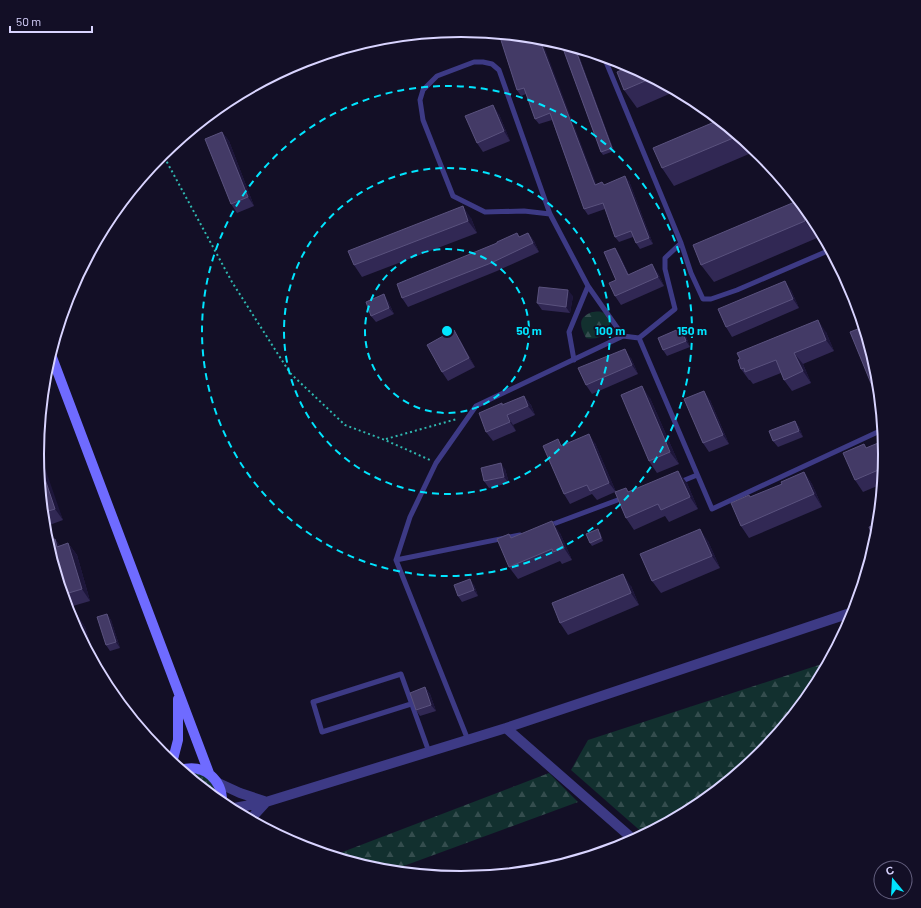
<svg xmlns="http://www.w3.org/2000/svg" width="921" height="908" viewBox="0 0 921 908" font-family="Barlow,sans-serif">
  <defs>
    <pattern id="grass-dots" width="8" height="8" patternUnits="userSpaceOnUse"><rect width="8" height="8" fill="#12302f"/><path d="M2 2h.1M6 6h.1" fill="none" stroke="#344d4e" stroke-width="1.8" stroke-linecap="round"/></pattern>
    <pattern id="forest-firs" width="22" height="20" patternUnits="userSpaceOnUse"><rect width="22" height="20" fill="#12302f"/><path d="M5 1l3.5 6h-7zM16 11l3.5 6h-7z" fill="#344d4e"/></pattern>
  </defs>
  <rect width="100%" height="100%" fill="#130f26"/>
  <!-- grass -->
  <path fill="url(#grass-dots)" d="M192,772C212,776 214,783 218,801L190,778Z"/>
  <!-- forest -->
  <path fill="url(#forest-firs)" d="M592,312C594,312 599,311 601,312C619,316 608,343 586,338C580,326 577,318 592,312Z
    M828,662L813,690L760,754L696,807L644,834L571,770L588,740Z
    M549,773L578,802L390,871L378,870L332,856Z"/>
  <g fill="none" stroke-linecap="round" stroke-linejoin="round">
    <!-- path -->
    <path stroke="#2fb8b0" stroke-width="2" stroke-dasharray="2 3" stroke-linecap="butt" d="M162,153L232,282L290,373L345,425L385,440L430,460
      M386,439L457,419"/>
    <!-- lane -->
    <path stroke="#3d3a85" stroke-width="5" d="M604,57L681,243L691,273L703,299H711L737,290L830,250
      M550,214L524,211L485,212L453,196L423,120L420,100L423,90L437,76L474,62H483L492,64L499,70L550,214L588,286L623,336
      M681,243L665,258V269L675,309L639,338L712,509L882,430
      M574,360L569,332L588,286
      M680,482L697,475
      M548,526L623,498
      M396,560L410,517L436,463L476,406L623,336L639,338
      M411,704L322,732L313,702L401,674L429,752
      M468,740L396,560L520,535"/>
    <!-- street -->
    <path stroke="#3d3a85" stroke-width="10" d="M506,728L634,840
      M216,782L240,793L264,801
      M229,809L266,802L506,728L853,612
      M251,821L255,814L266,802"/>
    <!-- secondary -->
    <path stroke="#6f6bff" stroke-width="10" d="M50,352L209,773
      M172,763L178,740V699
      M180,770C205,763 223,780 222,804"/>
  </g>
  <!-- wall -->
  <path fill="#312854" d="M499,34L596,184L604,185L629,181L653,244L640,249L636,243L633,237L619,242L615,237L605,209L588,215L584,209L552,120L539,124L535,119L526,94L521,96L517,90Z
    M561,43L576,48L614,151L603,155L601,152Z
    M630,66L676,91L637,108L624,90Z
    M499,114L510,141L483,152L477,143Z
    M719,120L756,151L674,186L662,168Z
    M188,132L191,137L170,146Z
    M222,132L229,141L254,206L237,213L231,204Z
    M471,218L477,233L362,277L354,265Z
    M809,219L817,238L714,282L701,265L693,245Z
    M528,233L534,241L539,252L497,271L408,307L402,298Z
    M615,248L620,256L629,275L658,273L664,286L621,305L615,296L616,280Z
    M791,290L799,308L732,337L726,327Z
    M852,292L856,305L852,299Z
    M573,296L570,313L542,310L537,303Z
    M388,301L394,314L376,322L371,316Z
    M681,328L685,334L690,347L667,356L663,350Z
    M826,332L834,351L803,364L811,383L792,391L784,380L781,373L753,384L750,380H749L741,369Z
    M460,340L475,367L448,381L442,372Z
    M631,358L638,374L592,394L586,385Z
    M524,396L531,405L535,415L513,425L516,431L493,441L486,432L502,403L503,405Z
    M650,398L679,464L657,473L649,461Z
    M710,400L729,444L709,452L703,443Z
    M795,421L799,427L803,437L778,447L773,441Z
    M595,443L616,492H628L687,483L698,509L669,522L665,516L634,530L626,518L615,492L597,500L592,494L570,504L564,494L562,446Z
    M867,448L884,454L882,484L863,492L855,480Z
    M36,454L63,520L44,527Z
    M505,469L509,483L489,488L484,481Z
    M804,472L812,484L822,507L749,538L741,526L751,497L782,484Z
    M878,525L876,537L875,541L873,538Z
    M600,532L603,541L592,546L590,543Z
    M560,533L572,560L562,564L560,561L518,579L509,567V534L511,538Z
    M55,539L60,546L68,543L77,555L90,601L66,608L46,541Z
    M708,541L720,568L661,593L652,581Z
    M474,585L478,596L462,602L458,596Z
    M631,586L639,605L568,635L560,623Z
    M107,614L111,620L120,648L110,651L106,645Z
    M77,615L85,627L94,655L90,656L69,618Z
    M425,687L430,694L436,711L420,716L416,710Z"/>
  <!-- shaded-wall -->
  <path fill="#1d163a" d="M539,38H541L599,191L595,185Z
    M575,48H576L614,151L612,148Z
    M493,105L499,114L510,141L504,131Z
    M222,132L229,141L254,206L248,197Z
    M625,176L629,181L653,244L649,238Z
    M797,201L809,219L817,238L805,221Z
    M463,206L471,218L477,233L468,221Z
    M528,233L534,241L539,252L533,243Z
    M615,248L620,256L633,284L628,275Z
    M652,264L658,273L664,286L658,277Z
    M785,281L791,290L799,308L793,299Z
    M568,290L573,296L570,313L566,307Z
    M384,294L388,301L394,314L389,308Z
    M818,320L826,332L834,351L826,340Z
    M681,328L685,334L690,347L686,341Z
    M454,330L460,340L475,367L469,358Z
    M625,349L631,358L638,374L632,365Z
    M794,353L803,364L811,383L803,371Z
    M642,386L650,398L679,464L670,452Z
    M704,391L710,400L729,444L723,435Z
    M524,396L531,405L535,415L528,406Z
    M507,415L513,425L516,431L510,422Z
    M795,421L799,427L803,437L799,431Z
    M589,434L595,443L616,492L609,483Z
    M37,445L63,520L55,509L37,455Z
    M501,463L505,469L509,483L504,477Z
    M678,471L687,483L698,509L690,497Z
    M804,472L812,484L822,507L814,494Z
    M552,521L560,533L572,560L564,548Z
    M700,529L708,541L720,568L712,556Z
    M55,539L63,551L57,547Z
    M68,543L77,555L90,601L82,589Z
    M623,574L631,586L639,605L631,593Z
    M470,579L474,585L478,596L474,590Z
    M107,614L111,620L120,648L116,642Z
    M77,615L85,627L94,655L86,643Z
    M425,687L430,694L436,711L431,705Z"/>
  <!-- building -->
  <path fill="#433a66" stroke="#5a527e" d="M499,34L539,38L595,185L602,182L604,185L625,176L649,238L636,243L631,231L615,237L603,203L584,209L550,113L535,119L524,88L517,90Z
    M561,43L575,48L612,148L601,152Z
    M630,66L652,78L624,90L617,72Z
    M493,105L504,131L477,143L465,116Z
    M719,120L738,136L662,168L653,148Z
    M222,132L248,197L231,204L205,139Z
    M797,201L805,221L701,265L693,245Z
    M463,206L468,221L354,265L348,251Z
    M517,233L519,237L528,233L533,243L491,263L402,298L397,284L497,243V242Z
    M615,248L628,275L652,264L658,277L615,296L609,283L616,280L604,252Z
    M785,281L793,299L726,327L718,309Z
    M539,287L568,290L566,307L537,303Z
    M850,288L852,292L854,299H852L848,289Z
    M384,294L389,308L371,316L366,302Z
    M818,320L826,340L794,353L803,371L784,380L776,360L745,372L744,368L741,369L738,360L740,359L737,353Z
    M863,327L876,372L879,398H877L850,332Z
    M681,328L686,341L663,350L658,338Z
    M454,330L469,358L442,372L427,345Z
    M625,349L632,365L586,385L578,368Z
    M642,386L670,452L649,461L621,395Z
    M704,391L723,435L703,443L684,399Z
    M524,396L528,406L507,415L510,422L486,432L479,413L502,403V405Z
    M795,421L799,431L773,441L769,431Z
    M589,434L609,483L590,491L587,485L564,494L543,446L558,439L561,446Z
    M883,441L884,454L883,468L855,480L843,453L864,444L866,448Z
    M37,455L55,509L42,513Z
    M501,463L504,477L484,481L481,468Z
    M678,471L690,497L661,510L658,504L626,518L615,492L626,488L628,492Z
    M804,472L814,494L741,526L731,503L749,495L750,497L782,484L781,482Z
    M552,521L564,548L553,552L552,549L509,567L497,539L509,534L511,538Z
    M877,524V525L876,536L873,538L869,527Z
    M598,529L601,538L590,543L586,534Z
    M700,529L712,556L652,581L640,554Z
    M55,539L57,547L68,543L82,589L62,595L46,541Z
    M623,574L631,593L560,623L552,603Z
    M470,579L474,590L458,596L454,585Z
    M107,614L116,642L106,645L97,617Z
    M77,615L86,643L84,644L69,618Z
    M425,687L431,705L416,710L410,693Z"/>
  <!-- distance rings -->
  <g fill="none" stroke="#00e5ff" stroke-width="2" stroke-dasharray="7 5">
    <circle cx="447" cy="331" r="82"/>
    <circle cx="447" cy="331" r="163"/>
    <circle cx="447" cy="331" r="245"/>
  </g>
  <!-- crop -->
  <path d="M0 0H921V908H0ZM44 454a417 417 0 1 1 834 0a417 417 0 1 1-834 0Z" fill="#130f26" fill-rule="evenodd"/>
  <path fill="none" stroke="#d9d4ff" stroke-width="2" d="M44 454a417 417 0 1 1 834 0a417 417 0 1 1-834 0Z"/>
  <circle cx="447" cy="331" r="6" fill="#00e5ff" stroke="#130f26" stroke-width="2"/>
  <g font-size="12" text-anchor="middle" font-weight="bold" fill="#00e5ff" stroke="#130f26" stroke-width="3.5" stroke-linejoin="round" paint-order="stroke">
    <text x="529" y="335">50 m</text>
    <text x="610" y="335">100 m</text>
    <text x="692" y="335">150 m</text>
  </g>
  <!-- north arrow -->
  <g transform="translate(893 880) rotate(342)"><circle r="19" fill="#130f26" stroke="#625e7d"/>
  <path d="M0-3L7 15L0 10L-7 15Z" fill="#00e5ff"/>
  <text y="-6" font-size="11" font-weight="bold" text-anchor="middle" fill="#d9d4ff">С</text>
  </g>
  <!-- scale -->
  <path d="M10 26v6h82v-6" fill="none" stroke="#d9d4ff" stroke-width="2"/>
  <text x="16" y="26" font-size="12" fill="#d9d4ff" stroke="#130f26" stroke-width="3" paint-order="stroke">50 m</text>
</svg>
